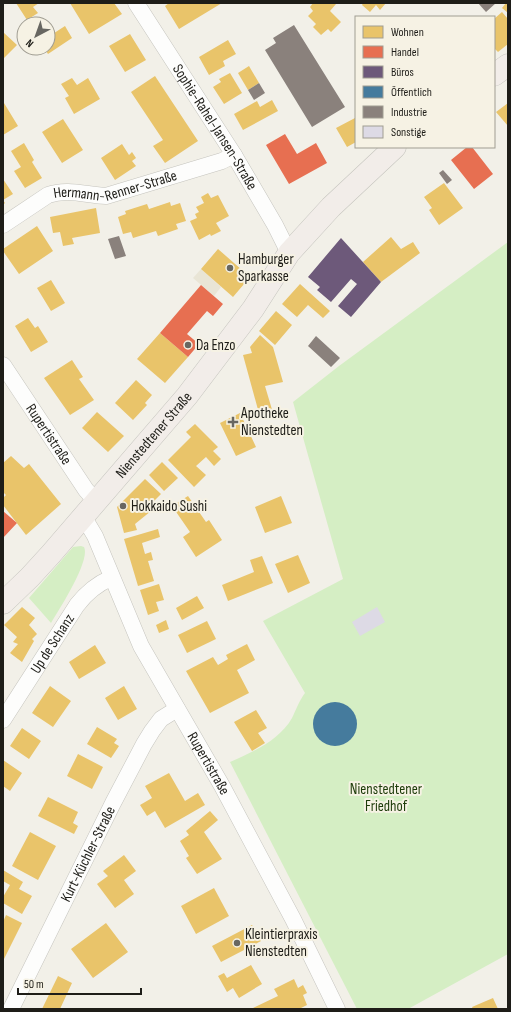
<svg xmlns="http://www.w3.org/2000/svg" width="511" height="1012" viewBox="0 0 511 1012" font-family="'Sofia Sans Condensed',sans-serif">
  <rect width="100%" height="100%" fill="#f2f0e8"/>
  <!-- built -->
  <path fill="#e9e5d6" d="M201,269L221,287L214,296L193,278Z"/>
  <!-- green -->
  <path fill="#d5eec4" d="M508,242V954L408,1009H357L230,762C252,752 279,741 292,718C296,710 299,701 305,693L263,621L343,579L293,402L339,366Z
    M81,546L84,547C91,560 59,610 51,623L29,598L73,547Z"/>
  <!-- homes -->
  <path fill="#e9c46a" d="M16,3H39L33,7L38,13L27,20Z
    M70,3H114L122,14L89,34Z
    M169,3H222L179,29L165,6Z
    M313,3H335L336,4L330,11L341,22L331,32L328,29L321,35L313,27L316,24L308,16L313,11L310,7Z
    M363,3H386L380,10L376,5L370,12L362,5Z
    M506,3H508V13L502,8Z
    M502,12L508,19V44L498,52L494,48V19Z
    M65,26L72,38L48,54L44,48H48V37Z
    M3,32L17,45L3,59Z
    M130,34L146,60L125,72L109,46Z
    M228,40L236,54L223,61L225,66L209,75L199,57Z
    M249,66L259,83L248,90L238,73Z
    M230,73L242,93L224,104L213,87L221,82L219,79Z
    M155,76L198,141L165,163L153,146L163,140L131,92Z
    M72,78L77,85L88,78L100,99L74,114L65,98L69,96L61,84Z
    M272,100L278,111L243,130L234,114L257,101L260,107Z
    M4,103L18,126L3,135V104Z
    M508,103V126L496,112Z
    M355,118L356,142L347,147L336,128Z
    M63,119L83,150L62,163L42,132Z
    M24,143L34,160L32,162L42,178L25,188L14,171L21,167L11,151Z
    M122,144L129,155L132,152L136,158L132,161L136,166L115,180L101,158Z
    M3,179L13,194L3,200L5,203L3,205Z
    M444,183L463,208L439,225L429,210L432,208L424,197Z
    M208,193L211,198L218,195L229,216L216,223L221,231L211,236L210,234L199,240L190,221L197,218L195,214L199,212L196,207L204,203L201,197Z
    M170,202L171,206L180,203L186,221L176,224L178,229L158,236L156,231L133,238L131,232L123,234L118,217L126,214L125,211L147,204L149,209Z
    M96,208L100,233L72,238L74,244L63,246L60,232L53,233L50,217Z
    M37,226L53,251L19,274L3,251V249Z
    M391,237L401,249L413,242L420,253L381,282L363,262Z
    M218,249L250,277L233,297L201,269Z
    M51,280L65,303L51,311L37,288Z
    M300,284L330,311L323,318L308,305L297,317L282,304Z
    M276,311L292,325L275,345L259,331Z
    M28,318L35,328L38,326L48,342L31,352L15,326Z
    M160,333L188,357L165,383L137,359Z
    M260,335L273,347L283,382L265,386L273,413L260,417L243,355L252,353L250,347Z
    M72,360L83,377L79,379L94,400L70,415L44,378Z
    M136,380L152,395L145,403L147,405L133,420L115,403Z
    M97,412L124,436L108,452L82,428Z
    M240,413L256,447L236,456L220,423Z
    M195,424L218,447L213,451L221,459L214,466L206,457L196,466L206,475L194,487L168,460L191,437L186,432Z
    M11,456L24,468L29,464L61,504L26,535L3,505V498L6,495L3,492V463Z
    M162,462L178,478L164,491L149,475Z
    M145,479L161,494L148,507L151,511L135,524L137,530L124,533L117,507Z
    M188,496L206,522L209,520L222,540L196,557L183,537L190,532L172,506Z
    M281,496L292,523L265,533L255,507Z
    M158,529L160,537L142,543L145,554L151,552L153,560L148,561L154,581L138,586L124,539Z
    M298,555L310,583L288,593L275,564Z
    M262,556L273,583L228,601L222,585L254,572L250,560Z
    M159,584L164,600L156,602L159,611L148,615L140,590Z
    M197,596L204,608L182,620L176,608Z
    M22,607L35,618L29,625L37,634L32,639L34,641L22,662L10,653L18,644L13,642L17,637L4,625Z
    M166,620L169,629L159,633L156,625Z
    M207,621L216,639L187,653L178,635Z
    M247,644L255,660L237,670L249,693L210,713L186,671L213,657L218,665L228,659L226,655Z
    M95,645L106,663L79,679L69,662Z
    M50,686L71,701L53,727L32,713Z
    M124,686L137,709L118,720L105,698Z
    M256,710L267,728L258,733L265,743L252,751L234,722Z
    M97,727L117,739L114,743L119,746L111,758L87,744Z
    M22,728L41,741L29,759L10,746Z
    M78,754L103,767L92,789L67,776Z
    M3,760L22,773L10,791L3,786Z
    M169,773L185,801L198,793L205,805L165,828L155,811L147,816L140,805L152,798L145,786Z
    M48,797L78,812L73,823L78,826L74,834L38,816Z
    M210,811L218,820L204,832L222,859L197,874L186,858L189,856L180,841L189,835L186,831Z
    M30,832L56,846L38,880L12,866Z
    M124,855L136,871L124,880L134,894L115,908L97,884L108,876L103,871Z
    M3,870L23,882L19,889L32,896L22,914L3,903V897L10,885L3,881Z
    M214,888L229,916L196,934L181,906Z
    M6,915L22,923L4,959H3V922Z
    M106,923L128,952L93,978L71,949Z
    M252,925L261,941L221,962L212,946Z
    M251,965L262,984L239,998L233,988L227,992L218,976L224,973L227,978Z
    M58,976L72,983L60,1009H42Z
    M294,979L298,988L303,985L307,993L303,995L307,1005L299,1009H251L278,996L274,989Z
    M493,998L498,1009H473L472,1007Z"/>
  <!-- shops -->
  <path fill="#e76f51" d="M285,134L297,154L316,143L327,163L289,184L266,145Z
    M467,147H472L493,174L474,189L451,160Z
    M201,285L223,304L213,316L207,311L187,334L199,344L188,357L160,333Z
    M3,511L17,523L3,538Z"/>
  <!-- offices -->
  <path fill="#6d597a" d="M341,238L381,282L351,317L338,306L357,284L351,279L331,302L317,290L320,287L308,277Z"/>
  <!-- public -->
  <path fill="#457b9d" d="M313 724a22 22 0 1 1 44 0a22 22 0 1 1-44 0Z"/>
  <!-- industry -->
  <path fill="#8a817c" d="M478,3H496L486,12Z
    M294,25L345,107L312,127L265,50L276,43L273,38Z
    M259,83L265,93L254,100L248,90Z
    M443,170L452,180L447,184L439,173Z
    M119,236L126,256L115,259L108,239Z
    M316,336L340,358L331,367L308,346Z"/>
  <!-- building -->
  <path fill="#dddae5" d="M377,607L385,622L360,636L352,622Z"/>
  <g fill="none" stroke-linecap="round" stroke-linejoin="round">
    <defs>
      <g id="street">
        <path id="s1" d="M136,3L234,155L275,225L289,253"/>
        <path id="s2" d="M3,225L48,195C67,188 86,195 106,196L222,161L234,155"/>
        <path id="s3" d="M3,365L86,490L96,501"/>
        <path id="s4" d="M83,516L95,536L141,646L222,786L293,919L337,1009"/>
        <path id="s5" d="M3,720L77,605C87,592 97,584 111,578"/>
        <path id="s6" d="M11,1009L113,803L144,744L152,731L161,719L177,709"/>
      </g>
      <g id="secondary">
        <path d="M494,75L508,65"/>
        <path id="s7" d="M3,603L30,577L51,554L187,396L253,309L289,253L331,207L395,147"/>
      </g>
    </defs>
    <!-- street casing -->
    <use href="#street" stroke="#c5c4be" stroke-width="17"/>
    <!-- secondary casing -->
    <use href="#secondary" stroke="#c5c4be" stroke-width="23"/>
    <!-- street -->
    <use href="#street" stroke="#fdfdfc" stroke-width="16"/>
    <!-- secondary -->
    <use href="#secondary" stroke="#f2ede9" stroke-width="22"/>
  </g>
  <!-- markers -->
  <g fill="#686761" stroke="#f6f2e4" stroke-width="1.5">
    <circle cx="230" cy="268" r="4"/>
    <circle cx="188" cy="345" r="4"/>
    <path d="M231 416h4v4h4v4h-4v4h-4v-4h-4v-4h4z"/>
    <circle cx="123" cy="506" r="4"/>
    <circle cx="237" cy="943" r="4"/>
  </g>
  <g text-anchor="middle" stroke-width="4" stroke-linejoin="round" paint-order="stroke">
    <!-- street labels -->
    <g font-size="15" fill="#1e1d18" stroke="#f6f2e4">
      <text dy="5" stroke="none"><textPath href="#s1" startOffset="147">Sophie-Rahel-Jansen-Straße</textPath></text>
      <text dy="5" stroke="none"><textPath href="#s2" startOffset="123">Hermann-Renner-Straße</textPath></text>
      <text dy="5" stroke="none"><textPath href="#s3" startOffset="83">Rupertistraße</textPath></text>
      <text dy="5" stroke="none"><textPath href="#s7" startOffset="226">Nienstedtener Straße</textPath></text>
      <text dy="5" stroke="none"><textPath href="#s5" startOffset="91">Up de Schanz</textPath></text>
      <text dy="5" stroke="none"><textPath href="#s4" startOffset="278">Rupertistraße</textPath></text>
      <text dy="5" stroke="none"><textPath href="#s6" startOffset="173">Kurt-Küchler-Straße</textPath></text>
    </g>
    <!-- poi labels -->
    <g font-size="15" fill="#1e1d18" stroke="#f6f2e4" text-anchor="start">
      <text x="238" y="264">Hamburger<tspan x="238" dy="17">Sparkasse</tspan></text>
      <text x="196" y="350">Da Enzo</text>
      <text x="241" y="418">Apotheke<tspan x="241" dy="17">Nienstedten</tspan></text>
      <text x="131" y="511">Hokkaido Sushi</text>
      <text x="245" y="939">Kleintierpraxis<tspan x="245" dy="17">Nienstedten</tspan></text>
    </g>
    <!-- park labels -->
    <g font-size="15" fill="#1d3b09" stroke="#f6f2e4">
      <text x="386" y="794">Nienstedtener<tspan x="386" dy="17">Friedhof</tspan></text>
    </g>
  </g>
  <!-- border -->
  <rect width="511" height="1012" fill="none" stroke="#1e1d18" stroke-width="8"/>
  <!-- legend -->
  <rect x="355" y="16" width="140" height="132" fill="#f6f2e4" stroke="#a09d92"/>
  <rect x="363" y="26" width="20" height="12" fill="#e9c46a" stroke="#a09d92"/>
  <text x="391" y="36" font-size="12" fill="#1e1d18">Wohnen</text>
  <rect x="363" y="46" width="20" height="12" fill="#e76f51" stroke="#a09d92"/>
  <text x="391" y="56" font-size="12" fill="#1e1d18">Handel</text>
  <rect x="363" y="66" width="20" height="12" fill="#6d597a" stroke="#a09d92"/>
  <text x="391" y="76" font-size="12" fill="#1e1d18">Büros</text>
  <rect x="363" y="86" width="20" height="12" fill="#457b9d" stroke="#a09d92"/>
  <text x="391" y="96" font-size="12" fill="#1e1d18">Öffentlich</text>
  <rect x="363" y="106" width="20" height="12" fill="#8a817c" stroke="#a09d92"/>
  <text x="391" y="116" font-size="12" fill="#1e1d18">Industrie</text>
  <rect x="363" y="126" width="20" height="12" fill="#dddae5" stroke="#a09d92"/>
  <text x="391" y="136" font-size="12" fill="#1e1d18">Sonstige</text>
  <!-- north arrow -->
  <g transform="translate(36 36) rotate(221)"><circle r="19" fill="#f6f2e4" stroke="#a09d92"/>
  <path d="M0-3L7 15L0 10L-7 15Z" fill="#686761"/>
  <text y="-6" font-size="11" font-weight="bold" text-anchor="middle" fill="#1e1d18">N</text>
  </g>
  <!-- scale -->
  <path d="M18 988v6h123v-6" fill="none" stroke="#1e1d18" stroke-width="2"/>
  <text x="24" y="988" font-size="12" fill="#1e1d18" stroke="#f6f2e4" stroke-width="3" paint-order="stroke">50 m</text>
</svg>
